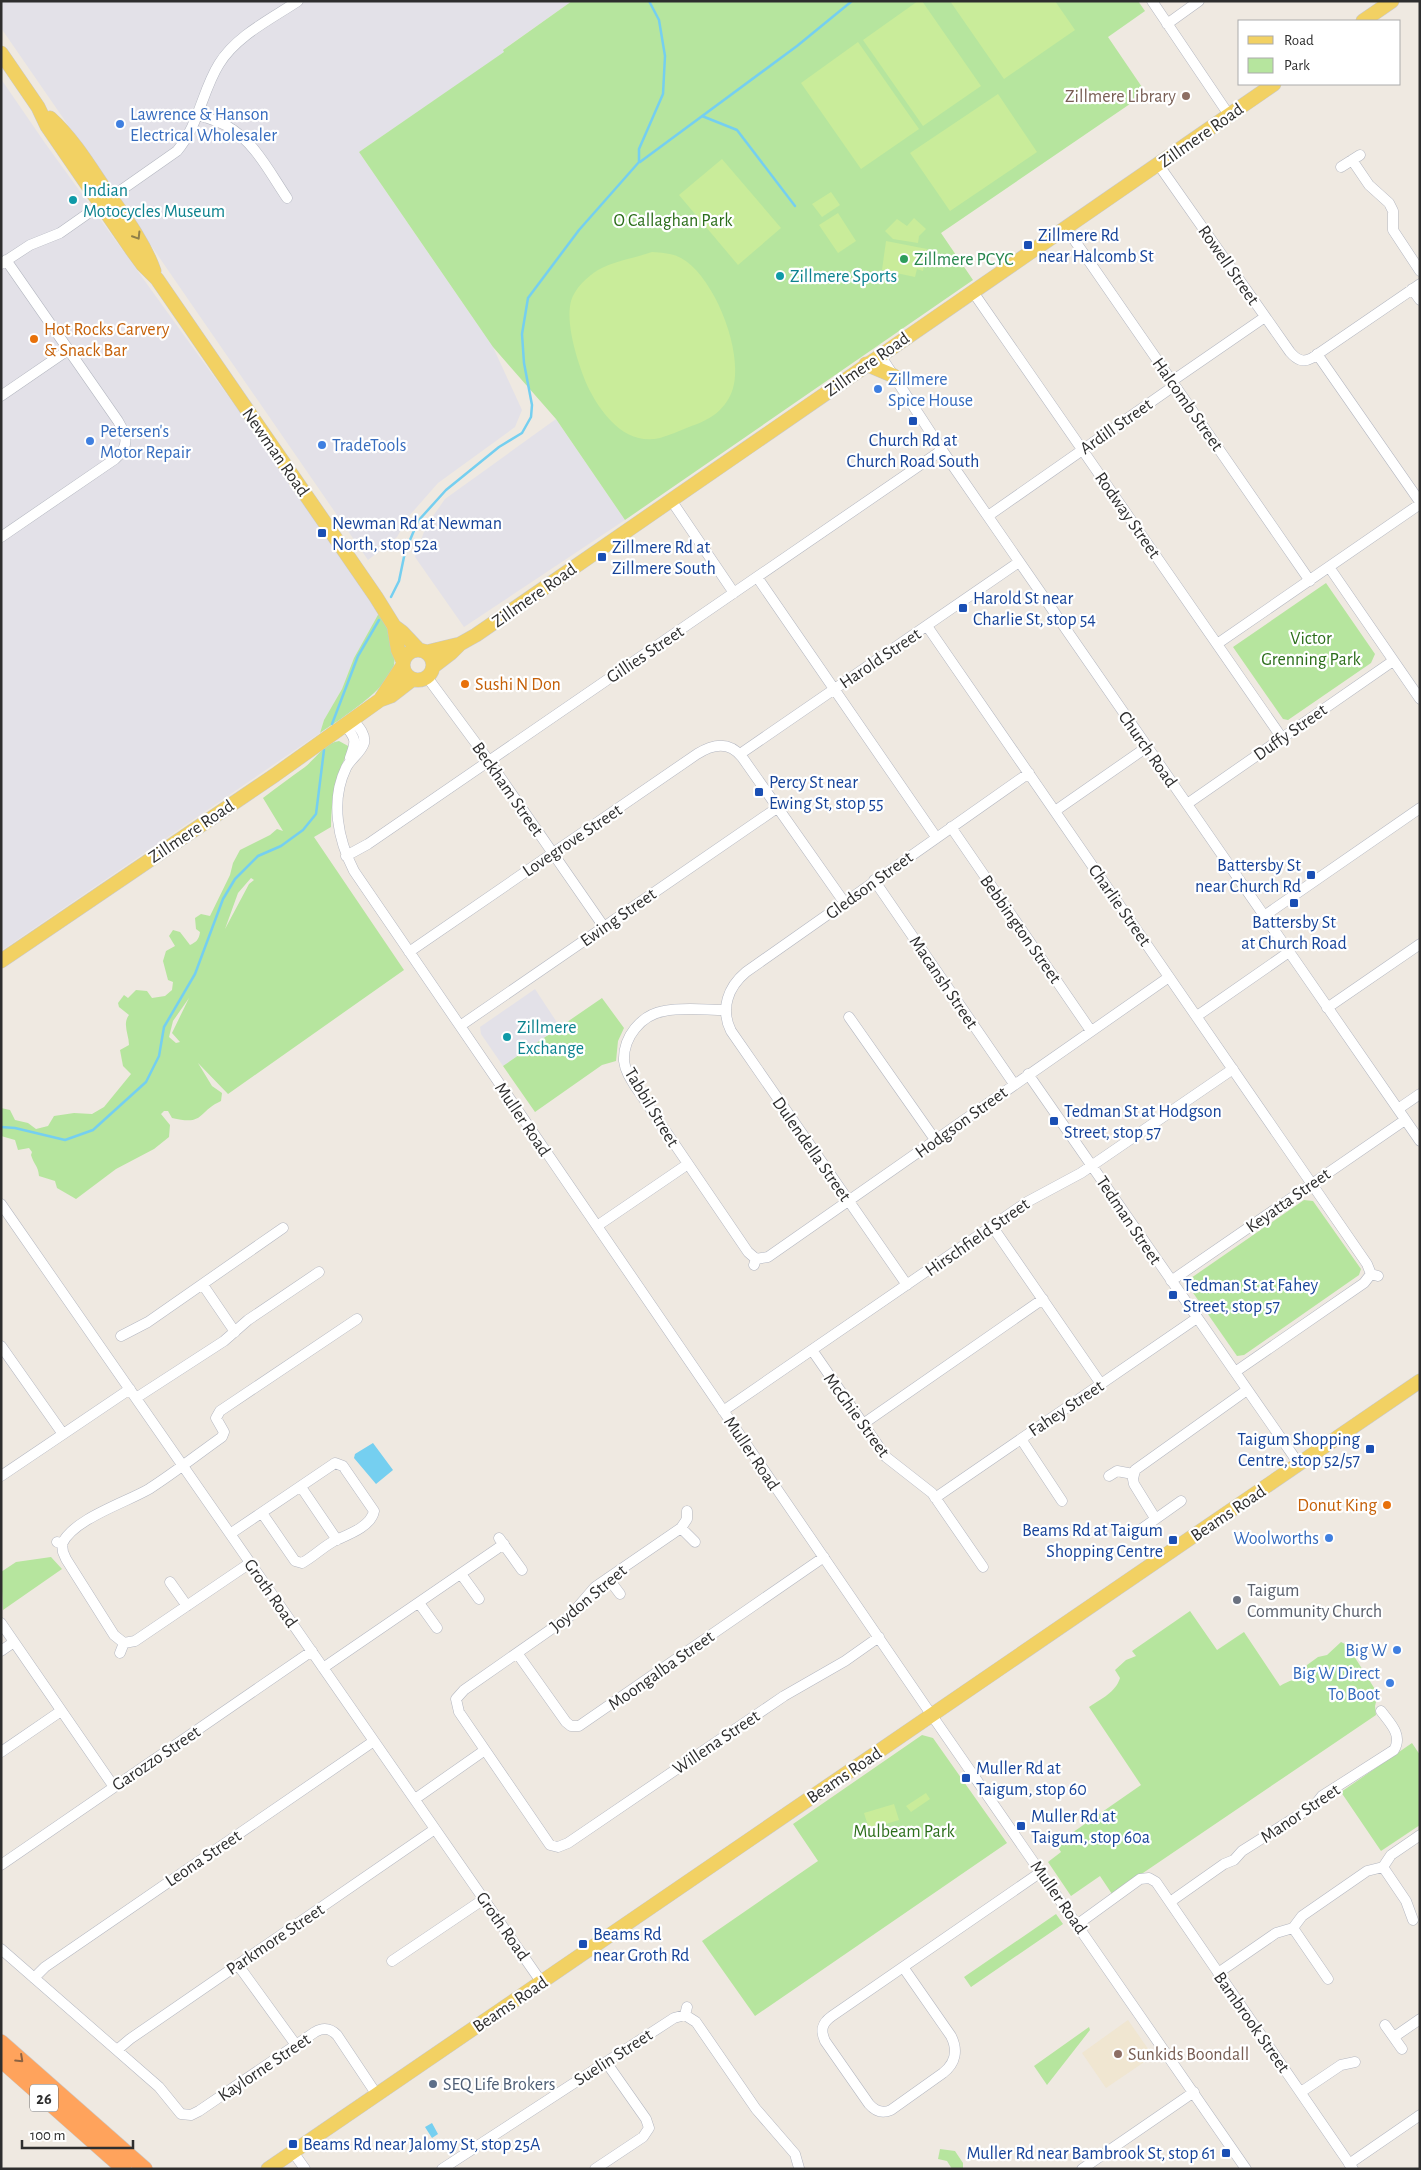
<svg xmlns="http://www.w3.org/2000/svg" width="1421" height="2170" viewBox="0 0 1421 2170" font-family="'Alegreya Sans',sans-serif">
  <rect width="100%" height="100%" fill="#efe9e1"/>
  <!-- industrial -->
  <path fill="#e3e1e8" d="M1,1H572L504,49L505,52L359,152L493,347L522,410L515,427L438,483L409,516L397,537L368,560L1,28Z
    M1,79L45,143L382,609L354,658L342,689L324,720L320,733L1,951Z
    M556,419L625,520L464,627L415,557L426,526L445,499Z
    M535,989L560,1027L503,1066L481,1034L480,1027Z"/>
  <!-- education -->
  <path fill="#f0e6d1" d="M1128,2020L1153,2056L1106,2088L1082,2053Z"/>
  <!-- green -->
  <path fill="#b6e59e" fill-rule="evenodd" d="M572,1H1138L1145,11L1108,37L1146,93L941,233L973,280L625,520L556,419L493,347L359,152L504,52L503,50Z
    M1326,583L1375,654L1371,663L1288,720L1283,719L1233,647Z
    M379,613C388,628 397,648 394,665C390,688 339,720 320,733L324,720L342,689L354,658Z
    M339,741L350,747C337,772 331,799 331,827L314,837L404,970L228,1094L198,1063L212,1086L222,1093L221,1101C197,1112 205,1126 172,1118L168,1111H164L161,1114L170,1125L169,1137L154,1149L116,1169L76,1199L57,1188L55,1181L39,1176C38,1165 34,1165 31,1155L32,1152L29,1148L18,1150L15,1140L1,1136V1108L10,1110L15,1120L28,1123L36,1129L48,1126L54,1116L74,1113L92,1114L104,1107L131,1074L123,1066L120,1050L129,1045C129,1035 122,1024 129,1015L119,1007L118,1003L124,995L128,998L136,990L147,991L152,998L165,996L172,990L173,982L168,980L163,961L166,951L175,946L169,936L173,930L180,932L190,945C196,942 199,940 200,932L196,929L195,918L201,914L210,916L230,875L233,863L240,850L270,835L277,829L283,831L263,798C277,787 291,777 305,767C315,759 326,742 339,741ZM251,878L254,880L249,884L225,929L238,893ZM189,998L172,1033L180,1042L176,1043L169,1037L173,1021Z
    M602,998L624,1028L618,1041L616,1061L602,1065L535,1112L503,1066Z
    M1304,1200L1313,1201L1361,1269L1359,1275L1244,1355L1237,1356L1189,1287L1191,1278Z
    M51,1557L62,1569L3,1610L1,1572L16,1562Z
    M1190,1611L1217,1650L1244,1632L1280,1686C1289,1680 1297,1680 1306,1673L1307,1665L1318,1657L1327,1655L1341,1642L1347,1645L1378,1694L1375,1706L1376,1715L1112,1894L1100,1876L1071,1896L1048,1862L1061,1852L1056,1844L1141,1785L1089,1707C1101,1699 1116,1692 1120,1678L1115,1670L1126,1660L1136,1656L1132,1651Z
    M922,1735L933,1738L1007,1843L755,2016L702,1941L818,1861L793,1824Z
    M1412,1743L1420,1755V1825L1381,1851L1341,1792Z
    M1056,1914L1063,1924L971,1987L964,1977Z
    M1089,2027L1090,2030L1047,2085L1034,2066Z
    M940,2149L955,2151L963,2163V2169H952L947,2161L938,2159Z"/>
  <!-- pitch -->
  <path fill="#c9ec9a" d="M918,1H922L981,86L923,126L863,40Z
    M950,1H1055L1075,30L1004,79Z
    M858,42L919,129L861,169L801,83Z
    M998,94L1037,152L950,211L910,153Z
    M722,159L781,228L738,265L679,195Z
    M831,192L840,205L822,217L812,204Z
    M838,213L856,241L838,253L819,225Z
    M914,218L926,229L919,236L918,243L893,239L885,231L897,219L907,226Z
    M886,241L927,249L923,271L917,269L915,277L882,270Z
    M652,252C663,253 672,253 681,258C716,277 748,361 730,396C721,414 706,421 689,427C679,431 670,435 660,438C625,446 601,414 587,385C578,364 565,324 571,301C575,288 587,277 598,270C614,261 635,258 652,252Z
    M926,1793L930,1799L911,1812L906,1806Z
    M894,1804L899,1820L869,1829L864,1813Z"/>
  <!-- water -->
  <path fill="#75cff0" d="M373,1443L393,1470L376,1484L354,1458L355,1454Z
    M432,2123L438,2134L432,2138L425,2127Z"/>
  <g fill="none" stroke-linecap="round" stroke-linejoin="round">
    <!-- stream -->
    <path stroke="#75cff0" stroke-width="2.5" d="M702,116L737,130L795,206
      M640,162L797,46L852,1
      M391,597L399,581L405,552L418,521L446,490L499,447L522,433L531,417L532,405L524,363L522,334L528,298L579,230L639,162V149L663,94L665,56L659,20L649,1
      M332,724L358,656L379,620
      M1,1127L15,1128L65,1140L93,1130L146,1082L159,1056L164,1027L195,974L223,899L235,879L258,856L281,846L303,830L316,814L324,750"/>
    <defs>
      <path id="minor" d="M1152,1L1229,115
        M1167,24L1199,1
        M198,115C208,118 218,121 227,126C255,142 270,173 287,198
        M1352,160L1369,185L1389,203L1393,211V230L1420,271
        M1158,164L1290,352C1297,360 1303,363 1312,358L1420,284
        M1341,167L1360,155
        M1066,228L1310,581
        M1,264L30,245L60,233L177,151C199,125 202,91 219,64C236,36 271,19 298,1
        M1412,289L1420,300
        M973,292L1282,738
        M1317,354L1420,502
        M880,355L942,450L1420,1141
        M1,396L68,350
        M671,500L734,593
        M988,516L1171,388L1175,379L1265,317
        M1,537L115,459C130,446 127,436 118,421L6,260
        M1329,567L1420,699
        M757,577L936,837
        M927,626L1367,1264L1371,1274L1378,1276
        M1217,644L1420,504
        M427,677L489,761L604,927
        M353,720C358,726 366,734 364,743C361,753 350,759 346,768C330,801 338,840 354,871L924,1704L1246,2169
        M345,725C357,740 356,741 350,758
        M740,754L1019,562
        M1187,804L1393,661
        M1055,811L1147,747
        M951,827L1091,1031
        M346,856L368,844L942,450
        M874,880L1014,1084
        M1264,916L1420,808
        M409,952L697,754C713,744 729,741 742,757L844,902
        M1327,1008L1420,944
        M725,1010C706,1010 683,1007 664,1011C641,1015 623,1037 624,1061C625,1070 630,1078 635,1086L748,1252L756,1259
        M1197,1016L1289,952
        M849,1017L936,1141
        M460,1026L777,808
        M1028,1074L1299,1464
        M1398,1109L1420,1094
        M1,1204L542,1983
        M597,1226L688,1164
        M992,1226L1101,1384
        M754,1265L756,1259L768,1257L1169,977
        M1171,1281L1405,1120
        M203,1285L235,1332
        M907,1285L731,1031C720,1009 728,987 746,972L1029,773
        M121,1336L148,1322L283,1228
        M1,1346L63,1434
        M812,1350L886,1457L932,1493L983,1567
        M1235,1372L1364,1283L1371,1274
        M136,1398L224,1341L248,1320L319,1272
        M723,1411L1027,1202L1081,1173L1233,1069
        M863,1424L1043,1299
        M1021,1439L1062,1501
        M1,1476L130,1389
        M1109,1476L1117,1471L1133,1474
        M301,1487L337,1540
        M935,1498L1197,1318
        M687,1511V1519L681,1528L595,1587L570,1616L464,1690L456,1699L459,1712L550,1845L558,1847L568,1843L784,1696L845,1661L879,1637
        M1155,1518L1134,1484L1133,1479L1135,1470L1247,1390
        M681,1528L695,1542
        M1140,1530L1181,1501
        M230,1534L335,1463L343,1466L374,1511C371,1527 347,1535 334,1541C323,1547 313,1557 302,1563L295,1561L262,1513
        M499,1538L522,1570
        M57,1542L62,1544C73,1519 127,1502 149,1489C174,1473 198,1454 222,1437L224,1432L216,1418L220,1411L357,1319
        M62,1544L63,1552L66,1559L114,1635L124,1643L120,1653
        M461,1574L479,1599
        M608,1578L620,1594
        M170,1582L187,1606
        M419,1603L437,1628
        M1,1623L114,1787
        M124,1643L135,1641L250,1563
        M1,1651L14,1642
        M517,1653L566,1722L571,1726H579L824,1557
        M323,1668L504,1544
        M1,1752L61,1711
        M415,1799L485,1750
        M1,1865L312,1651
        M1383,1867L1406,1901L1413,1920
        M1170,1902L1224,1864L1234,1860L1242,1851L1315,1805L1322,1796L1394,1750C1403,1735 1390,1723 1381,1711
        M1078,1924L1140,1879L1149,1878L1156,1882L1353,2169
        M1293,1928L1328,1979
        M1,1949L159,2087L181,2114L191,2115L199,2111L315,2032C324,2027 330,2028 337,2035L377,2095
        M392,1961L484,1899
        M238,1965L296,2045
        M903,1967L951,2036C958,2050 956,2063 943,2073L891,2110C882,2114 875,2111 869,2104L825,2041C820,2030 822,2023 832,2016L1041,1872
        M1218,1973L1276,1933L1293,1928L1302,1916L1367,1871L1383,1867L1391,1855L1420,1835
        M34,1978L45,1967L374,1741
        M685,2015L696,2022L756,2109L795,2154L799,2168
        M1385,2025L1402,2049
        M1394,2037L1420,2019
        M117,2050L130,2039L435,1829
        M1301,2092L1341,2065L1355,2062
        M293,2152L305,2169
        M1349,2164L1420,2115
        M442,2169L674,2018L685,2015L687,2007
        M595,2169L643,2137L649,2128L646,2119L606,2062
        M1082,2169L1194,2092"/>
      <path id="major" d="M1363,21L1392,1
        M1,53L38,107L47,126L132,250L143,265L157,279L376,597L394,626L398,650L403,661
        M50,118C72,138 88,164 104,188C123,215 143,240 154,271
        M866,364L894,376
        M394,626L402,632L418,649
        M403 665a15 15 0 1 1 30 0a15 15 0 1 1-30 0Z
        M427,652L460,644L476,635L1274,84
        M434,666L451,653L460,644
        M380,700L403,665
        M1,961L275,775L380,700L391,696L413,679
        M268,2169L1420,1381"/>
      <path id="highway" d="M1,2042L145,2169
        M1,2060L124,2169"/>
    </defs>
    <!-- minor casing -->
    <use href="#minor" stroke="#b4b7c1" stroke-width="11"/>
    <!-- major casing -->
    <use href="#major" stroke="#c9c9c9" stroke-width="15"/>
    <!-- highway casing -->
    <use href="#highway" stroke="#c9c9c9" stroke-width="16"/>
    <!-- minor -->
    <use href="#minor" stroke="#fff" stroke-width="10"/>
    <!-- major -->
    <use href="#major" stroke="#f2d163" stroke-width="14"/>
    <!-- highway -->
    <use href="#highway" stroke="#ffa35c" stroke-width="15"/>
  </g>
  <!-- one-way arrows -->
  <defs><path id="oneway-chevron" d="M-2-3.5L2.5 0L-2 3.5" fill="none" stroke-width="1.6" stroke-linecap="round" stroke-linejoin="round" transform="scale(1.25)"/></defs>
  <use stroke="#908048" href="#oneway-chevron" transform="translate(137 236) rotate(58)"/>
  <use stroke="#8c6343" href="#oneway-chevron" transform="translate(20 2059) rotate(43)"/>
  <!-- markers -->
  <g fill="#8d6e63" stroke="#fff" stroke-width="2">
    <circle cx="1186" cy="96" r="5"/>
    <circle cx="1118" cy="2054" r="5"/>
  </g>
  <g fill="#3f7fe0" stroke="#fff" stroke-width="2">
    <circle cx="120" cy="124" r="5"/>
    <circle cx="878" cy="389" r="5"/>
    <circle cx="90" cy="441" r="5"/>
    <circle cx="322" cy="445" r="5"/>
    <circle cx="1329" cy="1538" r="5"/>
    <circle cx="1397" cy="1650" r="5"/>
    <circle cx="1390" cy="1683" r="5"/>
  </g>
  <g fill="#0f9aa8" stroke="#fff" stroke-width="2">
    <circle cx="73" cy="200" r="5"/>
    <circle cx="780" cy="276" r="5"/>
    <circle cx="507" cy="1037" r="5"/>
  </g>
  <g fill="#1a4fb4" stroke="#fff" stroke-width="2">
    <rect x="1023" y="240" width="10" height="10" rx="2.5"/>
    <rect x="908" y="416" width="10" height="10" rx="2.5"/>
    <rect x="317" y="528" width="10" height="10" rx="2.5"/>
    <rect x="597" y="552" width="10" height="10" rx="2.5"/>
    <rect x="958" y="603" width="10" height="10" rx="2.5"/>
    <rect x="754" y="787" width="10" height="10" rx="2.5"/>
    <rect x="1306" y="870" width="10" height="10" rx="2.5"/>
    <rect x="1289" y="898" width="10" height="10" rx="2.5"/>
    <rect x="1049" y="1116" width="10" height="10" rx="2.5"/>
    <rect x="1168" y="1290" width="10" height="10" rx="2.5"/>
    <rect x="1365" y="1444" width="10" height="10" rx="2.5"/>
    <rect x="1168" y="1535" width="10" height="10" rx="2.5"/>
    <rect x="961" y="1773" width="10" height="10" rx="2.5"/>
    <rect x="1016" y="1821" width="10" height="10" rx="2.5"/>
    <rect x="578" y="1939" width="10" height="10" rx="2.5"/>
    <rect x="288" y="2139" width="10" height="10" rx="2.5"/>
    <rect x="1221" y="2148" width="10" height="10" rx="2.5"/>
  </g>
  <circle fill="#2e9e5b" stroke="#fff" stroke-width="2" cx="904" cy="259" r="5"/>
  <g fill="#e8710a" stroke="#fff" stroke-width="2">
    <circle cx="34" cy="339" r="5"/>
    <circle cx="465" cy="684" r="5"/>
    <circle cx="1387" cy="1505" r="5"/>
  </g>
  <circle fill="#6b7280" stroke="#fff" stroke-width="2" cx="1237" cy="1600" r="5"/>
  <circle fill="#5c6f8a" stroke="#fff" stroke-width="2" cx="433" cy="2084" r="5"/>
  <g text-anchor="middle" stroke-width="4.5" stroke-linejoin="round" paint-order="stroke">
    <!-- shield labels -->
    <rect fill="#fff" stroke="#6d6d6d" stroke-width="1" x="30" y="2084.5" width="28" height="27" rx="4"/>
    <g font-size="16" font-weight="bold" fill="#2e2e2e">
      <text x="44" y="2104">26</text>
    </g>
    <!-- education labels -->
    <g font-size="18" fill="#785e54" stroke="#fff" text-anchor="end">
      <text x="1176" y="102">Zillmere Library</text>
      <text x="1128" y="2060" text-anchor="start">Sunkids Boondall</text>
    </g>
    <!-- shop labels -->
    <g font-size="18" fill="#366cbe" stroke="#fff" text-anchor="start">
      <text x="130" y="120">Lawrence &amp; Hanson<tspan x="130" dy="21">Electrical Wholesaler</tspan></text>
      <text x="888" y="385">Zillmere<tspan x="888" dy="21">Spice House</tspan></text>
      <text x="100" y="437">Petersen's<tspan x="100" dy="21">Motor Repair</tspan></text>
      <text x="332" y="451">TradeTools</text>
      <text x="1319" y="1544" text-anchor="end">Woolworths</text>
      <text x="1387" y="1656" text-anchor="end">Big W</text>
      <text x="1380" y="1679" text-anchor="end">Big W Direct<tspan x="1380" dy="21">To Boot</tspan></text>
    </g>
    <!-- street labels -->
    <g font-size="18" fill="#2e2e2e" stroke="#fff">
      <text transform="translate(1201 135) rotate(-35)" y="6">Zillmere Road</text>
      <text transform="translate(1229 265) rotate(55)" y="6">Rowell Street</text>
      <text transform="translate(867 364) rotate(-35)" y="6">Zillmere Road</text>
      <text transform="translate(1188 404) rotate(55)" y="6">Halcomb Street</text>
      <text transform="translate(1116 426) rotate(-35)" y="6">Ardill Street</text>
      <text transform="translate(276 452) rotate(55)" y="6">Newman Road</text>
      <text transform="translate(1128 515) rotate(55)" y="6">Rodway Street</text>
      <text transform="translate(534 595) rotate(-35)" y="6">Zillmere Road</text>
      <text transform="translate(645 654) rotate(-34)" y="6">Gillies Street</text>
      <text transform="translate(880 658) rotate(-34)" y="6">Harold Street</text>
      <text transform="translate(1290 732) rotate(-35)" y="6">Duffy Street</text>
      <text transform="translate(1148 749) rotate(55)" y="6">Church Road</text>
      <text transform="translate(508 789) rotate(55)" y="6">Beckham Street</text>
      <text transform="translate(191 831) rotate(-34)" y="6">Zillmere Road</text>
      <text transform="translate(572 840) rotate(-34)" y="6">Lovegrove Street</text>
      <text transform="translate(869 885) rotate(-36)" y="6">Gledson Street</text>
      <text transform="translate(1120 905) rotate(55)" y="6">Charlie Street</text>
      <text transform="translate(618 917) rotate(-35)" y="6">Ewing Street</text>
      <text transform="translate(1021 929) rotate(55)" y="6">Bebbington Street</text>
      <text transform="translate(944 982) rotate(56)" y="6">Macansh Street</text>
      <text transform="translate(652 1107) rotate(59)" y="6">Tabbil Street</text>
      <text transform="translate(523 1119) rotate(56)" y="6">Muller Road</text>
      <text transform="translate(961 1122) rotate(-36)" y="6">Hodgson Street</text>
      <text transform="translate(812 1149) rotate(55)" y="6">Dulendella Street</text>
      <text transform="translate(1288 1200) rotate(-35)" y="6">Keyatta Street</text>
      <text transform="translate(1129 1220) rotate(56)" y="6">Tedman Street</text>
      <text transform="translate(977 1237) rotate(-35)" y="6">Hirschfield Street</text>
      <text transform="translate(1066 1408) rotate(-34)" y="6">Fahey Street</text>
      <text transform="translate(857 1415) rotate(54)" y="6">McGhie Street</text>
      <text transform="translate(752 1453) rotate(56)" y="6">Muller Road</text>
      <text transform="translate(1228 1513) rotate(-34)" y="6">Beams Road</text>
      <text transform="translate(271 1593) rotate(55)" y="6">Groth Road</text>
      <text transform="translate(588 1598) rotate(-40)" y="6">Joydon Street</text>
      <text transform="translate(661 1670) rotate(-35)" y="6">Moongalba Street</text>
      <text transform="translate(716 1742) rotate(-34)" y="6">Willena Street</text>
      <text transform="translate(156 1758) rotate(-34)" y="6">Garozzo Street</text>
      <text transform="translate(844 1775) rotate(-34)" y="6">Beams Road</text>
      <text transform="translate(1300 1813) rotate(-34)" y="6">Manor Street</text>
      <text transform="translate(203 1858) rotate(-34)" y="6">Leona Street</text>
      <text transform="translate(1059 1897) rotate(55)" y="6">Muller Road</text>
      <text transform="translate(503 1926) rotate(55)" y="6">Groth Road</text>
      <text transform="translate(275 1939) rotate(-34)" y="6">Parkmore Street</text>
      <text transform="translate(510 2004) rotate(-34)" y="6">Beams Road</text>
      <text transform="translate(1252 2022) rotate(55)" y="6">Bambrook Street</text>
      <text transform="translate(613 2057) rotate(-33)" y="6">Suelin Street</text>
      <text transform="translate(264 2067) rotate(-34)" y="6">Kaylorne Street</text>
    </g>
    <!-- culture labels -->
    <g font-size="18" fill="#0d838f" stroke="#fff" text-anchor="start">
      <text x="83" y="196">Indian<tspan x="83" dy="21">Motocycles Museum</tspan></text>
      <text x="790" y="282">Zillmere Sports</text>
      <text x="517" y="1033">Zillmere<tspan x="517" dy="21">Exchange</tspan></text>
    </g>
    <!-- park labels -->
    <g font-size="18" fill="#2c6e1b" stroke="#fff">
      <text x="673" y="226">O Callaghan Park</text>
      <text x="1311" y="644">Victor<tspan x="1311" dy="21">Grenning Park</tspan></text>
      <text x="904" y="1837">Mulbeam Park</text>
    </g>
    <!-- transit labels -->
    <g font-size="18" fill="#164399" stroke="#fff" text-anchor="start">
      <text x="1038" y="241">Zillmere Rd<tspan x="1038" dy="21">near Halcomb St</tspan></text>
      <text x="913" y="446" text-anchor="middle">Church Rd at<tspan x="913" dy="21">Church Road South</tspan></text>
      <text x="332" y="529">Newman Rd at Newman<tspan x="332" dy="21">North, stop 52a</tspan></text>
      <text x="612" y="553">Zillmere Rd at<tspan x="612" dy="21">Zillmere South</tspan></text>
      <text x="973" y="604">Harold St near<tspan x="973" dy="21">Charlie St, stop 54</tspan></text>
      <text x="769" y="788">Percy St near<tspan x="769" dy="21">Ewing St, stop 55</tspan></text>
      <text x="1301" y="871" text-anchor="end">Battersby St<tspan x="1301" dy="21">near Church Rd</tspan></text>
      <text x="1294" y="928" text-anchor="middle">Battersby St<tspan x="1294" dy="21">at Church Road</tspan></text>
      <text x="1064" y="1117">Tedman St at Hodgson<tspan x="1064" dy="21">Street, stop 57</tspan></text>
      <text x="1183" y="1291">Tedman St at Fahey<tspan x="1183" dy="21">Street, stop 57</tspan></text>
      <text x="1360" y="1445" text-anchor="end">Taigum Shopping<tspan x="1360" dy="21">Centre, stop 52/57</tspan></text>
      <text x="1163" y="1536" text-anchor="end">Beams Rd at Taigum<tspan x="1163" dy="21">Shopping Centre</tspan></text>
      <text x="976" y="1774">Muller Rd at<tspan x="976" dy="21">Taigum, stop 60</tspan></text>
      <text x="1031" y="1822">Muller Rd at<tspan x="1031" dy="21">Taigum, stop 60a</tspan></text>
      <text x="593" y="1940">Beams Rd<tspan x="593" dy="21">near Groth Rd</tspan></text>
      <text x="303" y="2150">Beams Rd near Jalomy St, stop 25A</text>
      <text x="1216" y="2159" text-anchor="end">Muller Rd near Bambrook St, stop 61</text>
    </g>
    <!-- leisure labels -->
    <g font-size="18" fill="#27864d" stroke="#fff" text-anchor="start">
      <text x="914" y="265">Zillmere PCYC</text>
    </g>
    <!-- food labels -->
    <g font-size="18" fill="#c56008" stroke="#fff" text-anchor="start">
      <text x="44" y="335">Hot Rocks Carvery<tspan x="44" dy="21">&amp; Snack Bar</tspan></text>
      <text x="475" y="690">Sushi N Don</text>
      <text x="1377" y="1511" text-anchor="end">Donut King</text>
    </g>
    <!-- worship labels -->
    <g font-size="18" fill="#5b616d" stroke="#fff" text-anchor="start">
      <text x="1247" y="1596">Taigum<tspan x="1247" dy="21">Community Church</tspan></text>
    </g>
    <!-- service labels -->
    <g font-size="18" fill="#4e5e75" stroke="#fff" text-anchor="start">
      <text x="443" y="2090">SEQ Life Brokers</text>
    </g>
  </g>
  <!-- border -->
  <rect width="1421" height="2170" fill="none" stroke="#2e2e2e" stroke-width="5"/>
  <!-- legend -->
  <rect x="1238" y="20" width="162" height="65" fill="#ffffff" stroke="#ababab"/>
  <rect x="1248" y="36" width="25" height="8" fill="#f2d163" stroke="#ababab"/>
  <text x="1284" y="45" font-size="15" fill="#2e2e2e">Road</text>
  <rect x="1248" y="58" width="25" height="15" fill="#b6e59e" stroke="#ababab"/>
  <text x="1284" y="70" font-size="15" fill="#2e2e2e">Park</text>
  <!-- scale -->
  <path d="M22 2140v8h111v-8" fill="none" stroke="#2e2e2e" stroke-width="2.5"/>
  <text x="30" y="2140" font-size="15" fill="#2e2e2e" stroke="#ffffff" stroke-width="4" paint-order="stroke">100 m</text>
</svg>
